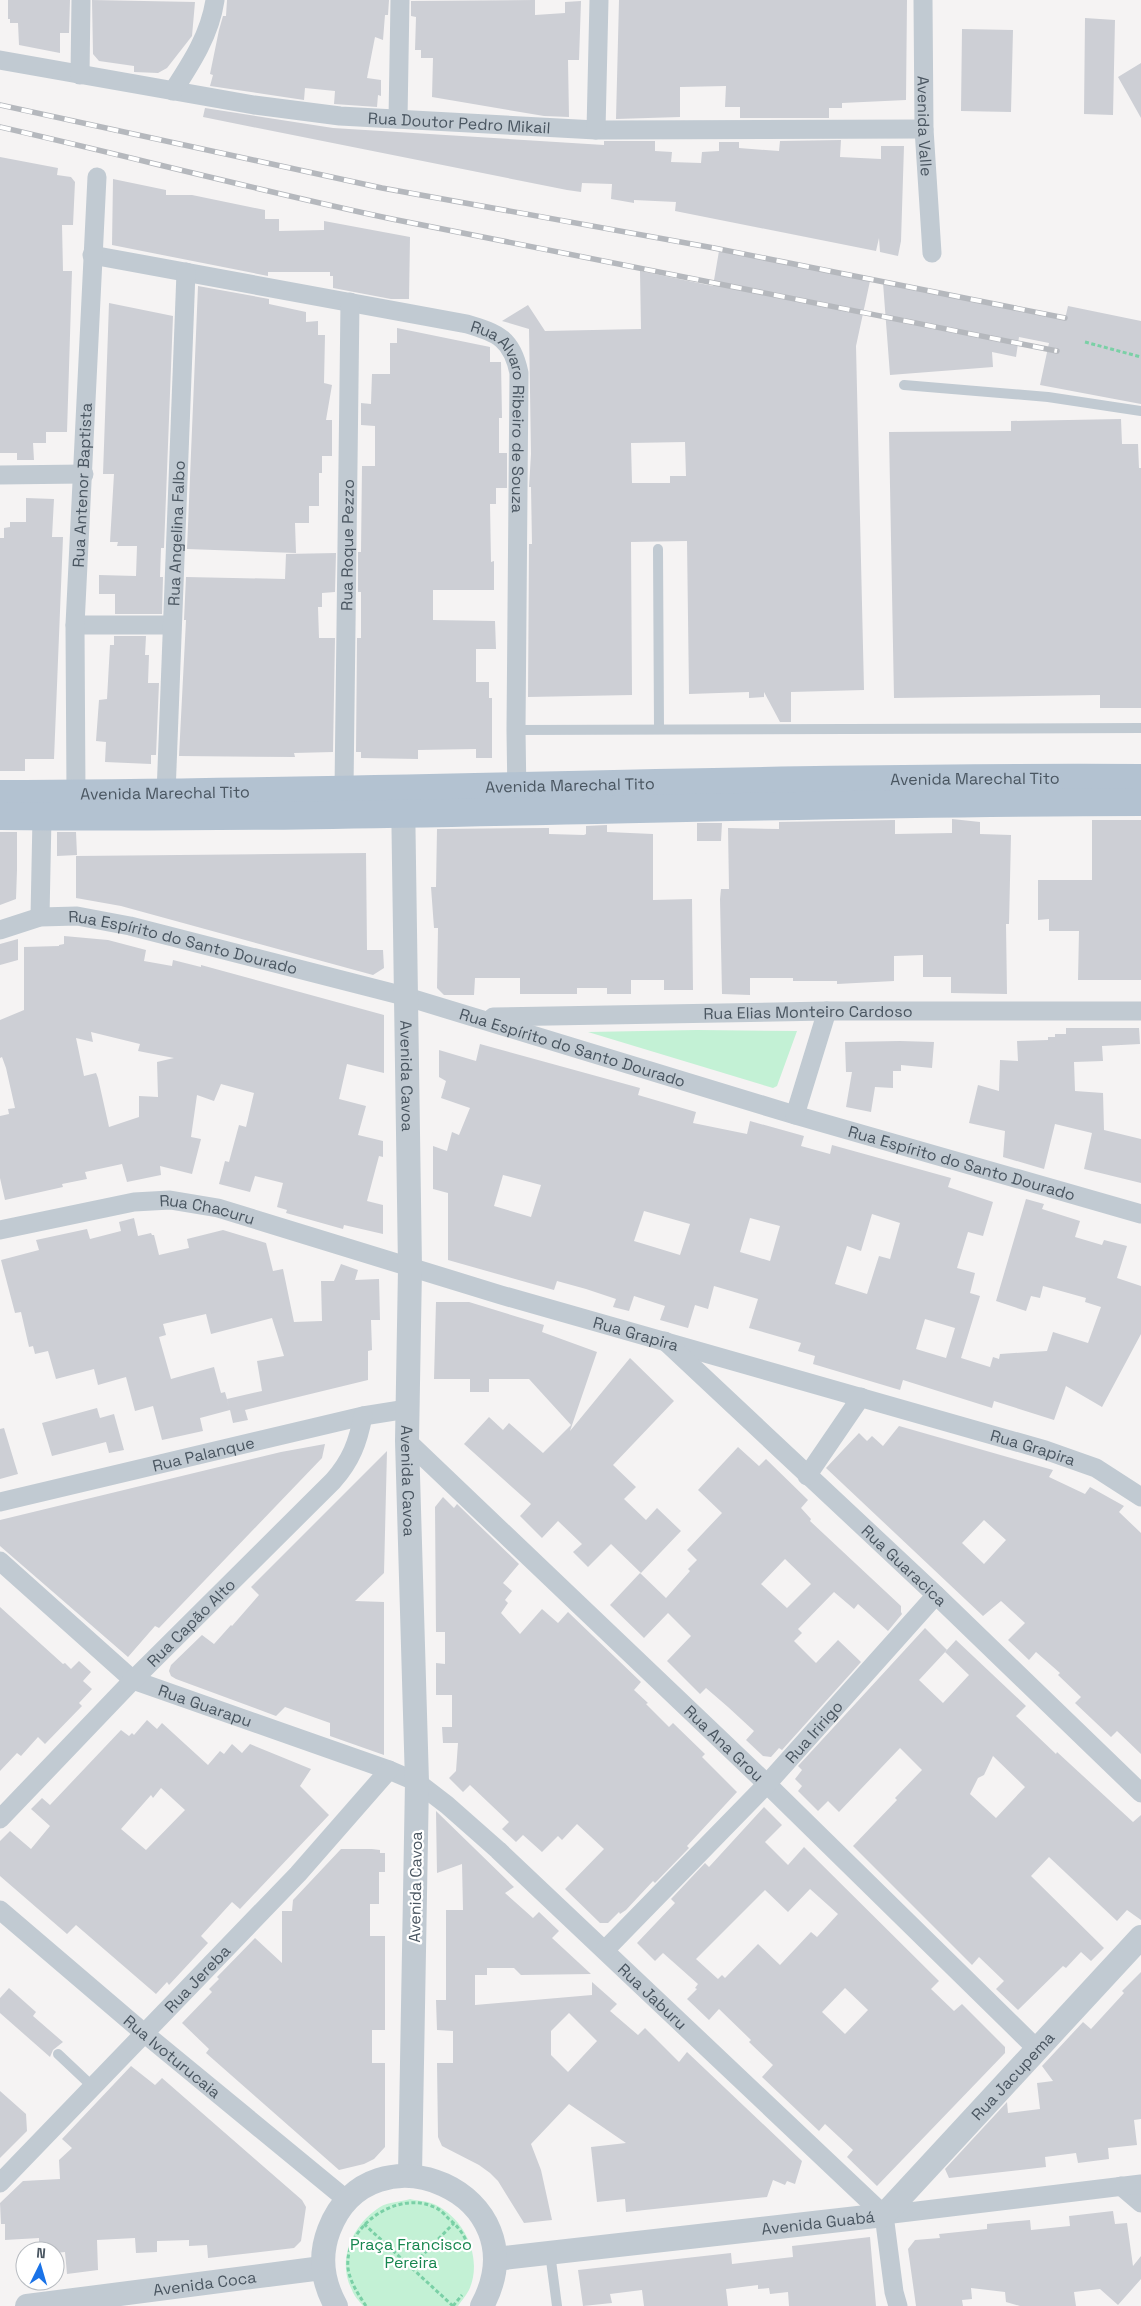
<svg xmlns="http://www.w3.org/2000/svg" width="1141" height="2306" viewBox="0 0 1141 2306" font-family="'Space Grotesk',sans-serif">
  <rect width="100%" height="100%" fill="#f5f3f3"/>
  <!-- green -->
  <path fill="#c3f1d5" d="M697,1030L797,1031L777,1086L773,1088L588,1032Z
    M410,2199C418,2201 429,2201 436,2205C466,2220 483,2259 469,2290C466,2296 461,2301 458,2306H363C359,2301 354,2296 352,2290C336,2260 353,2224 380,2207C388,2202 401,2202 410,2199Z"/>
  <!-- building -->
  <path fill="#cdcfd5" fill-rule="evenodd" d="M8,0H70L69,33H60V53L19,45L18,23H10V19H8Z
    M92,0L195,2L192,36L167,68L158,73L134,72V66L99,61L93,54Z
    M227,0H389L388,15H385L383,40L375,37L367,78L381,80V96L378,95L377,107L334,104L335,91L305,88L304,100L210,86L213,75L210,74L219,30L223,16H226Z
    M535,0V15L565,13V2L581,1L579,60H568L569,117L544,116L432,97L433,58H421V50H415L416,17L411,16V1Z
    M619,0H907L906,100L842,103V108H829V118H740V107H725L726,86L680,87V117L616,119Z
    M1085,18L1115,20L1113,115L1084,114Z
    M962,29L1013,30L1011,112L961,111Z
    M1141,63V118L1118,77Z
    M205,108L333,128L604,145V141H655V151L672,152L671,162L701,163L702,152L719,151V142H739V148L779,151L780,141L841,140L840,157L881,159V146H904L901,241L898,256L880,252L879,238L876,251L675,211L676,202L634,200V203L611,199L612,184L582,183L581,192L567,190L203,117Z
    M0,157L58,168L57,175L71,177L75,182L73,225H62L63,271H72L67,432H46V443H33L34,460H17V453H0Z
    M113,179L166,190V195H192L265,210V219H279V231L324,230V221L410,237L409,299H391L333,288V276H330V272H268V276L112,245Z
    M719,251L870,281L856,346L864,690L791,692V722H780L764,692V697L749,698V692L689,694L687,541L631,542L632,695L528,697L529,544H532L531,487H529L531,454L529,329L502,321L528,305L545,331L641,329L640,271L713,286ZM685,442L686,476H670V483H632L631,443Z
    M883,283L1065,319L1068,306L1141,321V404L1040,385L1049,343L1019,337L1016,357L992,352L993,367L890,375Z
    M198,286L269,299V304L306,312V322L318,321V335H325L324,383L332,385L326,420H332V456H322V473H319V506H309V523H295L296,553L187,549Z
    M109,303L173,316L164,548H161L160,577H163L162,614H115V594H99V575L136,576L137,546H117L118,542H110L114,474H103Z
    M397,328L490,347V362H501L502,418H499V453H507V488H496V504H490L491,562L494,561V590H433V620L495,621L496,649H476V682H489V698H492V758H476V749L418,750V759L361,758V752H356L357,638H361V592H358V552H361L362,466H375V426L361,425V403L371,404L372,374H390V343H397Z
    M1121,419L1122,444H1138L1139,468H1141V708H1100V695L894,698L889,432L1011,431V421Z
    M26,498L54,499L52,537H63L54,759H25V771H0V538H4V528L10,527V522H26Z
    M336,553L335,592L322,593V607H318L319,638H335L333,752L294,753L295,757L179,756L186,620H184L186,577L285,579L286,554Z
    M114,636H146L145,655H149L148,683H159L156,755H151V764L105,762L106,742L96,741L99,700L107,699L110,645H114Z
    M952,819L980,822V834L1011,835L1009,924H1006L1007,994L951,993V977H923V955L894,956V981L837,984V981H793V978H750V995L722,994L720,899L721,889H729L728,828L779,829V822L895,820V834L952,833Z
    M1092,820H1141V980H1078L1079,931H1049V919L1038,920V880H1092Z
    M697,823H722L721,841H697Z
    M607,825V832L653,834V900L692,899L693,990H664V980H631V994H607V988H577V994H520V978H475L474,995H444L437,988L438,928H434L431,887H436L437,829L549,828V834L584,835L586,834V826Z
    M0,832H17V870L16,899L0,905Z
    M57,832H76L77,855L57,856Z
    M366,853L367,950H383L384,968L373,975L121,906L76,898V856Z
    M64,936L108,940L146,950L144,961L172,966L173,960L201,967V965L384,1015V1073L347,1064L339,1099L366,1106L358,1135L383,1141V1157L379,1156L367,1201L383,1205V1234L344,1225L343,1229L286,1213L287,1210L277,1207L283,1183L255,1176L250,1192L219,1184L225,1161L229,1162L239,1125L246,1127L254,1093L221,1084L214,1101L197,1095L191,1137L201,1139L192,1174L160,1166L161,1175L127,1182L122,1164L85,1172L87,1179L62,1184L63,1187L5,1200L0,1178V1116L9,1114L8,1109L15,1108L6,1068L2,1057L0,1058V1020L24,1010V947L59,946V945L64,944ZM91,1032L140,1044L138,1051L174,1058L157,1062L158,1097L139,1096V1117L109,1127L98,1078L96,1073L84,1076L76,1038L93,1042Z
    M18,939V960L0,965V944Z
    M1066,1028H1139L1140,1044L1102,1046L1103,1061L1074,1062L1075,1091L1103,1093L1104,1130L1141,1139V1183L1084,1169L1092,1133L1055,1124L1044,1169L1003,1157L1005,1131L969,1123L978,1085L999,1091L1000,1060L1018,1061L1017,1041L1048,1040V1037H1055V1034H1066Z
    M900,1041L934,1042L932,1068L901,1065V1071H893V1088L875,1087L871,1112L846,1107L852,1072H846L845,1042Z
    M480,1044L640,1088L638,1095L696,1112L693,1123L747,1134L750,1121L804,1136L801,1146L830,1154L832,1145L951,1178L948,1187L993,1202L983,1236L968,1232L957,1268L975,1273L970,1293L980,1296L961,1358L990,1367L993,1357L999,1359L1000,1354L1047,1351L1053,1332L1088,1343L1101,1307L1085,1302L1086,1298L1043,1286L1040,1298L1031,1296L1026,1311L996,1301L1026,1199L1044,1204L1042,1209L1080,1221L1075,1237L1102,1245L1104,1240L1127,1246L1117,1278L1141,1286V1334L1102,1407L1066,1386L1054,1420L994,1401L992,1408L903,1380L900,1390L813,1364L815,1356L798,1351L801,1343L749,1328L758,1299L714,1286L708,1309L695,1305L688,1328L660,1320L665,1306L634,1296L629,1311L613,1307L616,1299L586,1289L557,1281L554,1290L448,1260V1193L433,1189V1146L447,1151L452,1132L459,1135L470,1108L441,1098L446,1081L439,1077V1050L476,1061ZM503,1175L541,1185L531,1217L494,1206ZM644,1211L690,1224L680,1255L634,1241ZM872,1214L900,1223L890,1259L879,1256L867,1294L835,1284L847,1246L861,1251ZM750,1218L780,1226L770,1261L740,1252ZM925,1319L955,1328L946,1358L916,1349Z
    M134,1218L138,1236L151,1233L152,1235H154L159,1255L189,1248L187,1239L223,1230L266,1243L273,1271L283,1269L294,1322L322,1321L321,1281H334L341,1264L358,1270L355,1280L379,1279L380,1320H371L372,1350L368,1351V1380L245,1410L248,1420L233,1423L230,1410L200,1418L203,1431L162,1440L153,1406L135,1411L126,1377L98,1385L94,1369L56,1379L48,1351L35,1354L33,1346L29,1347L21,1312L15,1313L1,1260L39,1250L36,1240L87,1229L90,1239L121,1231L119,1222ZM206,1314L211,1334L272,1318L284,1356L257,1361L262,1391L227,1399L230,1410L225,1392L221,1393L214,1367L171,1379L159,1337L166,1335L163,1324Z
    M436,1302H469L544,1325L542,1332L597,1352L570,1431L630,1358L674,1401L613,1465L636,1487L624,1499L646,1520L657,1508L681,1531L641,1573L611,1544L588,1567L573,1552L582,1544L558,1521L542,1538L520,1516L531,1504L464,1444L489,1417L503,1430L509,1423L543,1453L571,1425L529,1379H489V1392H470V1379H434Z
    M97,1408L100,1418L114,1414L124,1450L109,1453L106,1442L52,1456L42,1423Z
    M899,1426L1053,1470L1049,1477L1085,1494L1090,1487L1124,1506L1119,1512L1141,1533V1754L1117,1731L1111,1737L1075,1703L1081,1697L1058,1675L1060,1673L1036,1652L1029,1660L1008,1640L1025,1623L1001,1601L983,1616L826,1468L859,1433L867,1441L872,1436L883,1446ZM984,1520L1006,1540L984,1564L962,1543Z
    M4,1428L18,1474L0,1479V1429Z
    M325,1444L322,1458L159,1628L155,1626L128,1657L0,1546V1520L281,1452Z
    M738,1447L759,1466L766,1459L808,1500L801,1508L811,1519L810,1521L901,1606V1612L902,1614L888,1631L858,1604L854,1609L834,1592L798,1629L802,1633L794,1641L816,1663L838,1640L861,1662L782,1750L779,1748L771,1757L763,1756L746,1740L754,1731L728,1707L706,1688L700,1694L667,1661L691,1636L668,1613L644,1638L610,1605L640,1573L666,1598L690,1571L688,1569L697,1560L687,1550L722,1513L698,1490ZM785,1559L811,1584L787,1608L761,1584Z
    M387,1451L384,1573L355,1601L384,1602V1755L330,1736V1723L285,1707L276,1716L176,1679L171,1676L169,1671L171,1665L202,1635L214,1644L231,1625L232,1626L259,1595L251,1587Z
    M443,1497L454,1508L457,1504L519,1564L503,1583L512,1591L505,1600L508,1603L501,1613L520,1634L542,1609L558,1623L568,1612L641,1682L634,1690L648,1703L646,1704L669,1727L673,1723L705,1754L702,1757L737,1792L687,1846L689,1848L655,1883L653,1881L626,1910L620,1914L619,1912L608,1923H600L565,1889L604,1849L577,1824L562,1840L558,1836L542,1852L523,1835L516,1842L502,1829L509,1822L470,1785L463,1792L449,1778L456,1771L458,1743H443L442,1727H452V1695H436V1663L445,1664V1632H436L435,1507Z
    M0,1607L63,1664L65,1663L71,1669L79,1661L91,1672L83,1681L92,1689L79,1703L82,1706L45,1744L38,1737L21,1756L17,1753L0,1771Z
    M925,1628L947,1650L919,1680L943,1703L969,1675L945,1652L956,1640L1026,1706L1016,1716L1056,1754L1057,1752L1133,1822L1141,1815V1920L1127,1910L1117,1921L1049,1857L1031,1876L1104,1948L1091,1961L1081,1952L1066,1968L1063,1966L1018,2010L996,1989L1004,1981L979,1957L972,1965L853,1846L897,1800L895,1798L922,1770L900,1748L839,1812L828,1801L818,1811L798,1791L802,1786L795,1779L802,1770L798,1766ZM993,1756L1025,1787L996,1818L970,1794L978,1778L984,1775Z
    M147,1720L157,1729L162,1723L208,1765L220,1751L224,1754L232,1744L242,1753L250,1744L311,1769L300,1786L329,1815L240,1909L232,1902L201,1936L208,1943L169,1985L167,1982L156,1994L76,1925L67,1934L0,1876V1841L10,1831L31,1849L50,1826L31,1809L42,1798L50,1805L121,1730L129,1736L132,1733L134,1735ZM161,1788L185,1810L146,1850L121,1829L151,1795L153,1798Z
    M764,1807L782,1825L765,1842L788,1865L804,1847L939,1981L931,1989L954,2011L962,2004L1005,2047V2053L877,2186L847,2157L853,2150L825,2124L819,2131L762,2077L773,2065L749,2042L751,2040L719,2009L709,2020L687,1999L697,1989L695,1988L698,1984L663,1953L655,1961L637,1943L675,1903L671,1899L705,1863L709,1867ZM810,1889L838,1914L817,1937L811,1932L780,1965L758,1944L725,1978L722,1975L718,1979L696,1959L765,1890L788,1912ZM845,1988L868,2010L845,2034L822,2012Z
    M436,1811L514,1887L505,1893L533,1918L539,1912L559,1931L552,1938L591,1974L521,1975L514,1968H487V1975H475V2005L592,1995V1982L617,2004L610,2011L638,2035L645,2028L679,2062L687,2052L802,2161L795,2184L787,2181L785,2185L773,2180L767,2197L626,2212L625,2199L597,2202L591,2147L626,2143L569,2104L531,2144L541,2170L552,2220L524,2223L498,2181L490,2173L479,2165L442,2146L438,2137L437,2063H453V2031L437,2030L436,2000H446V1910H463L462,1864L437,1873ZM569,2013L597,2041L568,2072L551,2055V2031Z
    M341,1849H372L380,1850V1853H385V1872H379V1904H370V1936H385V2030H372V2063H385V2147L374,2159L364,2164L339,2170L206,2053L209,2049L182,2023L212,1992L209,1989L219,1979L217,1977L255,1938L282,1963V1911H292L293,1900Z
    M1141,1972V2119L1134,2120L1137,2145L1108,2148L1109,2159L1078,2163L1076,2153L1045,2157L1046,2167L949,2178L945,2169L1007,2102L1008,2113L1040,2109L1037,2083L1053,2081L1042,2066L1083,2022L1091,2029L1124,1993L1122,1991Z
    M9,1988L36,2012L33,2016L63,2042L53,2050L50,2057L0,2013V1998Z
    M131,2066L155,2085L162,2078L302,2200L306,2207L301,2241L294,2248L208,2258L207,2245L189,2246V2240L157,2241V2252L136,2253L135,2238L97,2240L98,2270L67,2274L65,2252L55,2253L51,2249L39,2250V2238L5,2240V2224H1L0,2203L23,2181L60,2179L59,2160L72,2148L62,2139Z
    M0,2091L26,2114L27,2131L0,2158Z
    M1113,2211L1115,2224L1127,2223L1133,2266L1141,2256V2279L1118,2305L1100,2289L1074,2292L1076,2306H1020L1006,2302L1005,2292L971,2288L972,2299L962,2300L963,2306H916L908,2249L915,2240L940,2238L939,2234L987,2229V2224L1030,2220L1031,2230L1070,2226L1069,2216Z
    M870,2237L876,2306H789L788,2292L770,2294L769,2288L758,2289V2285L726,2289L728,2306H644L642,2290L610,2294L612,2303L583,2306L578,2270L731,2253L732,2264L793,2257L792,2246Z"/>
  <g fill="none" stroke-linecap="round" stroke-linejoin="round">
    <!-- path -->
    <path stroke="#7ad0a6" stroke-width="3" stroke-dasharray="4 2.5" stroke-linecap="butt" d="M1085,342L1141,357
      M364,2224L453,2306
      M411,2267L454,2223
      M366,2306C358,2294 350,2282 348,2268C344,2226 397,2190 434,2207C440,2209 445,2215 449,2219C459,2227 467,2238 469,2251
      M453,2306L462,2295"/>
    <!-- service -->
    <path stroke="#c1cad2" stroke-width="10" d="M904,385L1048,397L1141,411
      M658,549L659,729
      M516,730L1141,728
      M58,2054L93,2087
      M550,2253L557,2306"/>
    <!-- minor -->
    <g stroke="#c1cad2" stroke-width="19">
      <path id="s1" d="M923,0L924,129L932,253"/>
      <path id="s2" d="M0,60L254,105L340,116L596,130L924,129"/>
      <path d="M80,75L81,0"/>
      <path d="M173,91C192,62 210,34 215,0"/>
      <path d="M398,119L400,0"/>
      <path d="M596,130L599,0"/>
      <path id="s3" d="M92,255L467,324C498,333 512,339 519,373L516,730L517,798"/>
      <path d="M0,475L84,474"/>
      <path d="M75,625H171"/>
      <path id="s4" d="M344,789L350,302"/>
      <path id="s5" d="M76,794L75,625L97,177"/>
      <path id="s6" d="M166,794L186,272"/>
      <path d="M40,917L42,817"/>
      <path id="s7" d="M0,930L40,917L77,916L130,926L404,996L795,1115L1141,1214"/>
      <path id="s8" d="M493,1017L827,1011H1141"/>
      <path d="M795,1115L827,1011"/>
      <path id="s9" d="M0,1230L134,1202L170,1200L218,1208L501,1295L1045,1450L1096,1468L1141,1497"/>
      <path id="s10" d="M665,1341L936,1595L1141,1793"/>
      <path id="s11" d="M407,1441L767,1784L1036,2048"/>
      <path d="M807,1476L861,1397"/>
      <path id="s12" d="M0,1502L363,1416L407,1409"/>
      <path id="s13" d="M0,1561L133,1680L389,1770L417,1782L447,1805L498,1850L884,2215"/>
      <path id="s14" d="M0,1819L133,1680L333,1481C351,1461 358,1442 363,1416"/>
      <path id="s15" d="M0,1910L144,2033L347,2200"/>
      <path id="s16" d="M605,1950L767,1784L936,1595"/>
      <path id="s17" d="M0,2183L298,1874L389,1770"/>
      <path d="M1121,2186L1141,2203"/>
      <path d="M884,2215L1141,2184"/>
      <path d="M884,2215L894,2292L898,2306"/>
    </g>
    <!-- tertiary -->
    <g stroke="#c1cad2" stroke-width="24">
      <path id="s18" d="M403,795L410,1268L407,1441L417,1782L410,2175"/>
      <path id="s19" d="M495,2259L884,2215L1141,1937"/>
      <path id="s20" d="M27,2306L322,2268"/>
      <path d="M336,2306C322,2281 319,2256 329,2230C370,2121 543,2193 482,2306"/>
    </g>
    <!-- primary -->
    <g stroke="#b3c2d1" stroke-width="28">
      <path id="s21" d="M0,794C380,793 761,776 1141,778"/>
      <path d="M0,816C380,820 761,802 1141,802"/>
    </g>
    <defs>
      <path id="rail" d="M0,105L382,188L714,248L1065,318
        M0,127C131,157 261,191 392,219L1057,351"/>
    </defs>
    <!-- rail casing -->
    <use href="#rail" stroke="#b5b8bd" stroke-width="5.5"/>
    <!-- rail -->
    <use href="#rail" stroke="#fff" stroke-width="4" stroke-dasharray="11" stroke-linecap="butt"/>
  </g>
  <g text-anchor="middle" stroke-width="4.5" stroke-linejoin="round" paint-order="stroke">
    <!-- street labels -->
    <g font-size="16" fill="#4a5661" stroke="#fff">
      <text dy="6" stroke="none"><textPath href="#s2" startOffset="464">Rua Doutor Pedro Mikail</textPath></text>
      <text dy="6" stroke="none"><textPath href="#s1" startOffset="126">Avenida Valle</textPath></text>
      <text dy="6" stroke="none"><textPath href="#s3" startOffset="492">Rua Alvaro Ribeiro de Souza</textPath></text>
      <text dy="6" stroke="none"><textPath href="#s5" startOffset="309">Rua Antenor Baptista</textPath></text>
      <text dy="6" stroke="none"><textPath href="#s6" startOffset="261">Rua Angelina Falbo</textPath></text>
      <text dy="6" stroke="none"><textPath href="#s4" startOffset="244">Rua Roque Pezzo</textPath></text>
      <text dy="6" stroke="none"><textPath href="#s21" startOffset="975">Avenida Marechal Tito</textPath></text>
      <text dy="6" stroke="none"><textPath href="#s21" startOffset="570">Avenida Marechal Tito</textPath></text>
      <text dy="6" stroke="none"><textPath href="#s21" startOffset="165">Avenida Marechal Tito</textPath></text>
      <text dy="6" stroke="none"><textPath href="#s7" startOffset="188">Rua Espírito do Santo Dourado</textPath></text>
      <text dy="6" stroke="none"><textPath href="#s8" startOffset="315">Rua Elias Monteiro Cardoso</textPath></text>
      <text dy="6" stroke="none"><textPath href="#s7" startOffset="592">Rua Espírito do Santo Dourado</textPath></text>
      <text dy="6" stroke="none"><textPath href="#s18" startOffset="281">Avenida Cavoa</textPath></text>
      <text dy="6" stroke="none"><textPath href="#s7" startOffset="998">Rua Espírito do Santo Dourado</textPath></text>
      <text dy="6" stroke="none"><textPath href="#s9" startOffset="211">Rua Chacuru</textPath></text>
      <text dy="6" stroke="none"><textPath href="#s9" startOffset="658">Rua Grapira</textPath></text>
      <text dy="6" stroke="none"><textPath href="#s9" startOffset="1071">Rua Grapira</textPath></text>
      <text dy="6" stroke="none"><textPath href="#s12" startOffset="209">Rua Palanque</textPath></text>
      <text dy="6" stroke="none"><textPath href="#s18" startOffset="686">Avenida Cavoa</textPath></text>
      <text dy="6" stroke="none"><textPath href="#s10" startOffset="328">Rua Guaracica</textPath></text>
      <text dy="6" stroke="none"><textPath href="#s14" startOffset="274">Rua Capão Alto</textPath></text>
      <text dy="6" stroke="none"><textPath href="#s13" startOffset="255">Rua Guarapu</textPath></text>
      <text dy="6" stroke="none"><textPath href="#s16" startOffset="302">Rua Iririgo</textPath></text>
      <text dy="6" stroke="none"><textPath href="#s11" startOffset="438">Rua Ana Grou</textPath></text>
      <text transform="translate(415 1887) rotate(-89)" y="6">Avenida Cavoa</text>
      <text dy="6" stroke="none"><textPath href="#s17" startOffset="284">Rua Jereba</textPath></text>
      <text dy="6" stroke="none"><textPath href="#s13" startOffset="799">Rua Jaburu</textPath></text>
      <text dy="6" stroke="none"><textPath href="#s15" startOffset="226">Rua Ivoturucaia</textPath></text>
      <text dy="6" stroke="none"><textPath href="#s19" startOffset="581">Rua Jacupema</textPath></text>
      <text dy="6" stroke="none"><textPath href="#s19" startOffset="325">Avenida Guabá</textPath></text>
      <text dy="6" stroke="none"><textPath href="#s20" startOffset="179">Avenida Coca</textPath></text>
    </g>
    <!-- park labels -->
    <g font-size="16" fill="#17864f" stroke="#fff">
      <text x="411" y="2250">Praça Francisco<tspan x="411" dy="18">Pereira</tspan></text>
    </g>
  </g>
  <!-- north arrow -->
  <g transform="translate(40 2266) rotate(5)"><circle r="24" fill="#ffffff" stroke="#b7bbc0"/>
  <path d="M0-4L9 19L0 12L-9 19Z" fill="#1a73e8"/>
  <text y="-8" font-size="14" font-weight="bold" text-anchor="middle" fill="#4a5661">N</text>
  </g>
</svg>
